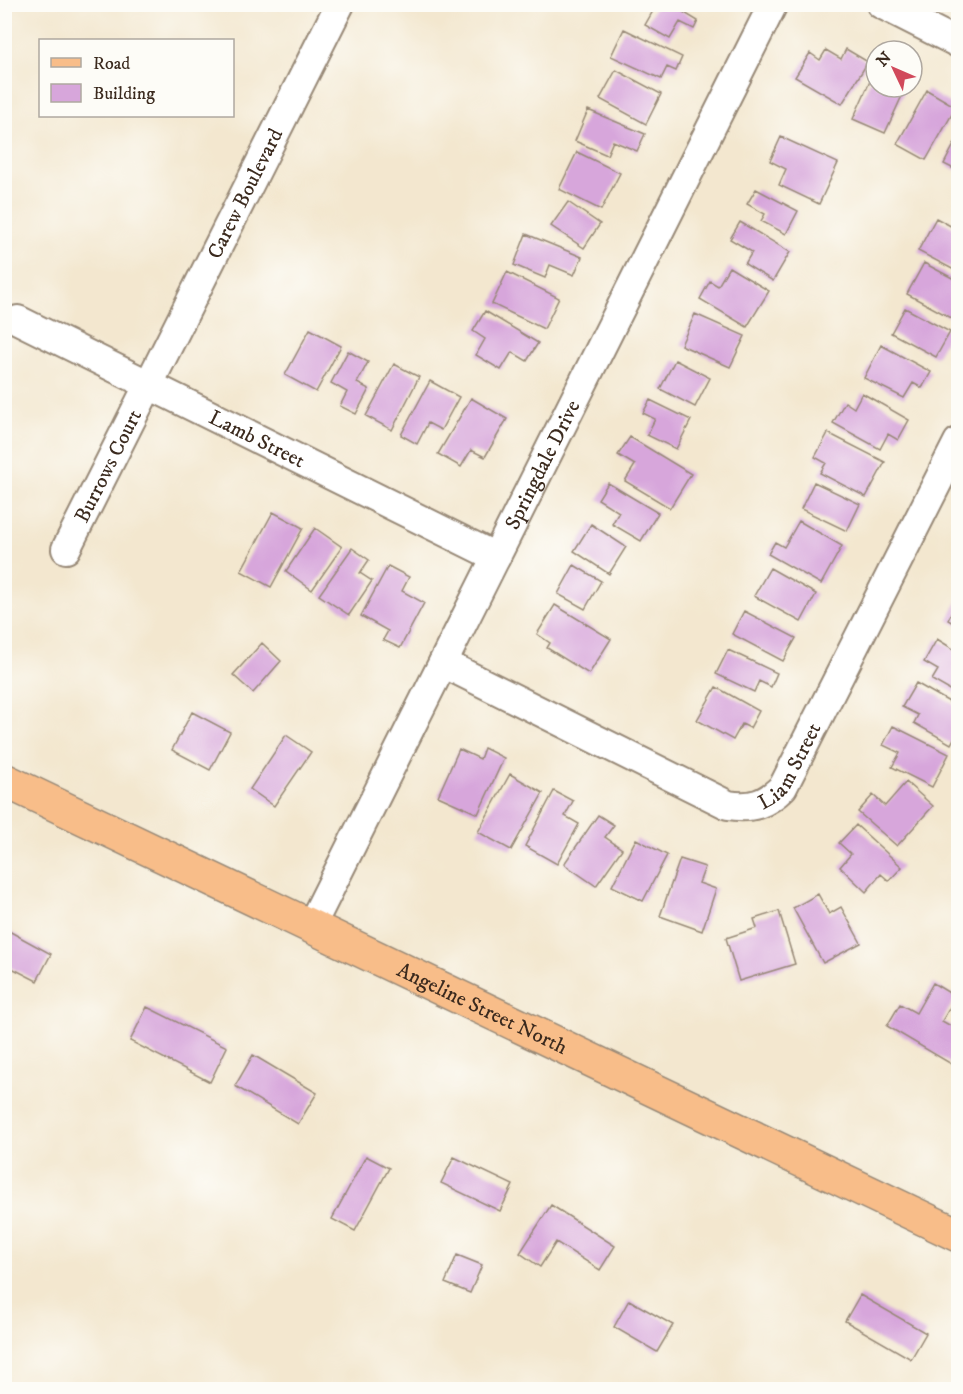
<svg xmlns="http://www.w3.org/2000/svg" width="963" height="1394" viewBox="0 0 963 1394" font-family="'IM FELL DW Pica',serif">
  <rect width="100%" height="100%" fill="#fdfcf7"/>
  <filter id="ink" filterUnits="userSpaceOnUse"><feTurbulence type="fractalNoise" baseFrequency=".0167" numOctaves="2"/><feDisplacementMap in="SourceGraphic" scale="12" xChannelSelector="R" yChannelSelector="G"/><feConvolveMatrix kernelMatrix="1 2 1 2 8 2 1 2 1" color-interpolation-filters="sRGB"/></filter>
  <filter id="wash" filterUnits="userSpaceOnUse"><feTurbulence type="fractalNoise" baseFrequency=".008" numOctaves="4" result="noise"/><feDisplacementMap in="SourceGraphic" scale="24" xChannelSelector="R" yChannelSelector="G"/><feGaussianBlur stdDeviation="1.35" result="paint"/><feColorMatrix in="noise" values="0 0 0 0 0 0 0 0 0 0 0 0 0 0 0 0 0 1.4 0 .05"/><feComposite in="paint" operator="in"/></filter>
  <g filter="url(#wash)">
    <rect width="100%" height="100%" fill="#f3e7cf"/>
    <g id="blocks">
      <!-- building -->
      <path fill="#d7a6db" d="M657,4H670L698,21L694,29L680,22L670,39L645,25Z
        M624,29L682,57L676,71L667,67L661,79L611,56Z
        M846,49L868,62L842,104L795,77L810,53L820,60L826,50L841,59Z
        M876,68V87H906L885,133L853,119Z
        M616,70L661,94L646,124L600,99Z
        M927,90L956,107L926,160L897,144Z
        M588,110L645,134L637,151L613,141L607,155L575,141Z
        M781,137L838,163L819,204L779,185L786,169L770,161Z
        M958,137V171L944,164Z
        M577,152L620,173L601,210L559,189Z
        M756,189L798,211L786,234L761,221L765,214L747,204Z
        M568,202L600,224L584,248L551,226Z
        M936,218L958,230V272L918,251Z
        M740,222L790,252L773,281L745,264L752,252L730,239Z
        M526,234L582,257L574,275L550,265L545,278L514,265Z
        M924,263L958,281L957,321L907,294Z
        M729,267L769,291L747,327L700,299L710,281L718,286Z
        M507,272L559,298L544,329L492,304Z
        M905,308L950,332L936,357L891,333Z
        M485,311L538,343L527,361L512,352L501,370L476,355L485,339L473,331Z
        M695,314L745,336L730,367L681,345Z
        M310,329L341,346L316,392L285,375Z
        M881,345L931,372L922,388L913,383L904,398L864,378Z
        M348,351L368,362L357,383L369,389L356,414L340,406L347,392L331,383Z
        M675,360L710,378L695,407L660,389Z
        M394,364L419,377L392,430L366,416Z
        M430,381L459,397L441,430L428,423L417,444L401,435Z
        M862,393L909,420L898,440L888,434L880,449L833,423L845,402L854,408Z
        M471,398L507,419L485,457L471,450L461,467L438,454Z
        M650,400L691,420L676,449L647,435L655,419L643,413Z
        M828,433L885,462L866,497L820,473L826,463L815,457Z
        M630,437L691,474L670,508L625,481L635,465L618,455Z
        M814,482L860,504L847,531L801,509Z
        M608,483L658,513L641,541L612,524L619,512L598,499Z
        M273,512L303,528L271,587L241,571Z
        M799,521L842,546L821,584L768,554L775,542L784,547Z
        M591,524L626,547L609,574L574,551Z
        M315,528L342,547L312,590L286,571Z
        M352,548L369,560L360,573L372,581L349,615L319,595Z
        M574,565L601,581L585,609L558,594Z
        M388,566L409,577L402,591L424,603L400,648L383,640L388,631L361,616Z
        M770,568L816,594L801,622L754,596Z
        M958,600V626L948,620Z
        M555,605L611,639L589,674L547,648L550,643L537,634Z
        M744,611L796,638L783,661L732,634Z
        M937,639L958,652V695L932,680L938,670L924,662Z
        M262,643L281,661L253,693L233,675Z
        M728,650L777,673L771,687L759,681L754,692L716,674Z
        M916,683L958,707V731L951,744L914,723L918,715L902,707Z
        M716,687L759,711L750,728L742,724L733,740L697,720Z
        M192,712L230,732L210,770L172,750Z
        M893,726L949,754L932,787L892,767L900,753L883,745Z
        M286,735L311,752L274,806L250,789Z
        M484,748L504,758L478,814L438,796L459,749L480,759Z
        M510,774L543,793L511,850L478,832Z
        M906,782L933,806L897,846L858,812L873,795L885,806Z
        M554,791L573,801L565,816L579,824L557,864L525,846Z
        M598,815L614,825L605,837L622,849L596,886L564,864Z
        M856,825L902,867L889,881L881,874L866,892L840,867L851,854L839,843Z
        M636,839L667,855L643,901L612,886Z
        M680,859L705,867L699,883L716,889L702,931L660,916Z
        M818,894L829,914L841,907L861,943L823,963L793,908Z
        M779,911L795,964L739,981L726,938L757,928L754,919Z
        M7,930L51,954L37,981L4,964V935Z
        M933,983L956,997L942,1021L958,1030V1068L887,1026L900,1004L916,1013Z
        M147,1007L227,1047L210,1082L130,1041Z
        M253,1055L317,1093L298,1124L235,1086Z
        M366,1156L389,1168L355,1231L332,1219Z
        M454,1157L513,1185L500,1211L441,1183Z
        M551,1205L615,1246L600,1270L556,1242L540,1267L520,1253Z
        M457,1255L482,1265L470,1293L445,1283Z
        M860,1295L926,1333L911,1359L845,1321Z
        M629,1300L673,1325L657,1352L614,1327Z"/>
    </g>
  </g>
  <g filter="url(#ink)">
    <use href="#blocks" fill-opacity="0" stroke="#978876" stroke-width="1.5"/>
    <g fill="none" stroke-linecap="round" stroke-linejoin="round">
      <defs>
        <g id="minor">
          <path d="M881,4L958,43"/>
          <path id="s1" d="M18,320L496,557"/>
          <path id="s2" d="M66,549L340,4"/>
          <path id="s3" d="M443,663L728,805C752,809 766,804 783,787L958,442"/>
          <path id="s4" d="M311,926L773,4"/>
        </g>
        <g id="major">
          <path id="s5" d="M4,780L958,1235"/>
        </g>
      </defs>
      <!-- minor casing -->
      <use href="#minor" stroke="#978876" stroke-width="32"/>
      <!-- major casing -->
      <use href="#major" stroke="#978876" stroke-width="36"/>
      <!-- minor -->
      <use href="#minor" stroke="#fff" stroke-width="28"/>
      <!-- major -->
      <use href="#major" stroke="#f8bd89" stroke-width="33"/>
    </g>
  </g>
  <g text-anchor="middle" stroke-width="5" stroke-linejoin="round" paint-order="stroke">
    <!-- street labels -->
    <g font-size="21" fill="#3b2a1e" stroke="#fdfcf7">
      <text dy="7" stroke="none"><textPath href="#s2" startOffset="398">Carew Boulevard</textPath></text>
      <text dy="7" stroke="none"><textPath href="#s1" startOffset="267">Lamb Street</textPath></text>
      <text dy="7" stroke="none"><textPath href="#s4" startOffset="516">Springdale Drive</textPath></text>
      <text dy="7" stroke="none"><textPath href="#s2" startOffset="93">Burrows Court</textPath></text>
      <text dy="7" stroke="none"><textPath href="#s3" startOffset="400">Liam Street</textPath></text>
      <text dy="7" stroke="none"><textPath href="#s5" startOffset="530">Angeline Street North</textPath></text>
    </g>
  </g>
  <!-- margin -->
  <rect width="963" height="1394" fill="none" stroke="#fdfcf7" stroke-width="24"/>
  <!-- legend -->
  <rect x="39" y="39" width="195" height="78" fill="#fdfcf7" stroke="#afa8a0" stroke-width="1.5"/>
  <rect x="51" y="58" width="30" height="9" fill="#f8bd89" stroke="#afa8a0" stroke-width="1.5"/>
  <text x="93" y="69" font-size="18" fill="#3b2a1e">Road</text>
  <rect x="51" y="84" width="30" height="18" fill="#d7a6db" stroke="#afa8a0" stroke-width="1.5"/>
  <text x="93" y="99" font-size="18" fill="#3b2a1e">Building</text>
  <!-- north arrow -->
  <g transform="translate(894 69) rotate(314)"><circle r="28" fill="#fdfcf7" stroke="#afa8a0" stroke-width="1.5"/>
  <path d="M0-4.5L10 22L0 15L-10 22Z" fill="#d1495b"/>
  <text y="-9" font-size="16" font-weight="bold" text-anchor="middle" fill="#3b2a1e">N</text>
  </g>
</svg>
